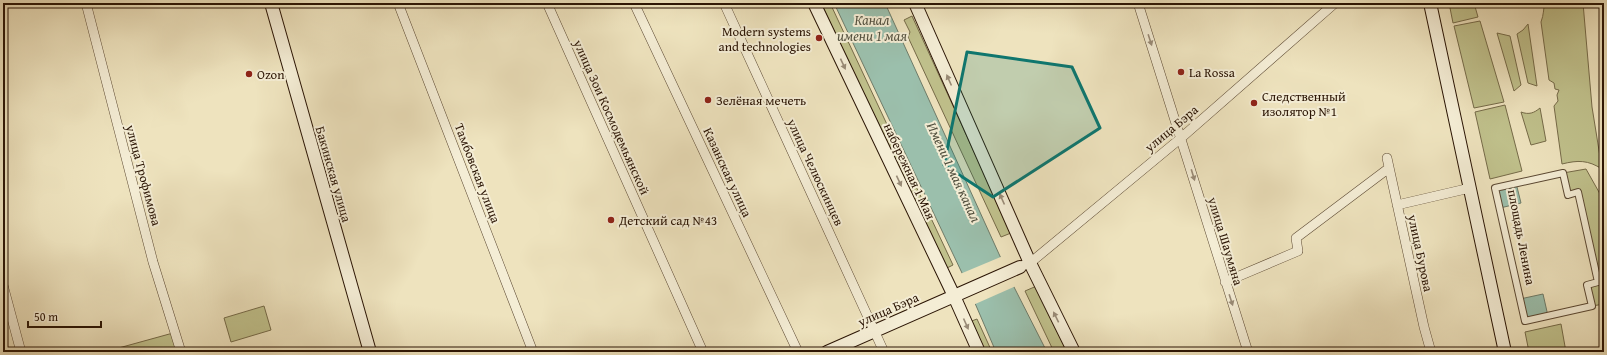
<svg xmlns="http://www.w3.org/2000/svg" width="1607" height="355" viewBox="0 0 1607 355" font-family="'Gentium Book Plus',serif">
  <rect width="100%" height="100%" fill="#eee3be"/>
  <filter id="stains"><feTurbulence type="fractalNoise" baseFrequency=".005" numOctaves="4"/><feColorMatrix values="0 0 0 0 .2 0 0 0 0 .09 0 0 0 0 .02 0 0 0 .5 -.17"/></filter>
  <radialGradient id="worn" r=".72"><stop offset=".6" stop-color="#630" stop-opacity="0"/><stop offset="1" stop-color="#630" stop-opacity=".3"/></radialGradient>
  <!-- green -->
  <path fill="#c0c18c" stroke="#756a48" d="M821,3H830L953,265L945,269Z
    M1449,3H1474L1478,17L1453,23Z
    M1545,3H1583L1592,107L1602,169C1588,160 1578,160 1562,164L1554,106L1558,101L1557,95L1559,90L1555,89L1554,83L1549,80L1541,22C1544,14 1543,10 1545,3Z
    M912,16L1011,233L1001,237L908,37L910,32L904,20Z
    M1480,21L1504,102L1474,108L1454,26Z
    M1528,24L1537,86L1528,83L1517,34L1523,30Z
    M1497,33L1510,36L1521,85L1514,91Z
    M1505,105L1522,171L1490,179L1475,112Z
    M1540,108L1546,141L1531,145L1521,112C1529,115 1534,113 1540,108Z
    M1586,169L1604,201V304L1592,306L1587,285L1598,282L1578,193L1568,195L1563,173Z
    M1039,285L1066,342V352H1054L1025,291Z
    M264,306L271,330L231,342L224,318Z
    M977,319L992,352H983L969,322Z
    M1561,324L1566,352H1529L1525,332Z
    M173,333L178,352H116L115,349Z"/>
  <!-- water -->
  <path fill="#9bbfac" stroke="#6e7b69" d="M834,3H885L1014,287L1047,352H996L962,273Z
    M1516,183L1521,203L1500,208L1495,188Z
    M1543,294L1548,316L1525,321L1520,299Z"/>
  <!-- pier -->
  <path fill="#eee3be" d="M1003,256L1016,286L973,305L960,274Z"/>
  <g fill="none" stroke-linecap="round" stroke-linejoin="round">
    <defs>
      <path id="pedestrian" d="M1563,173L1568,195L1578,192L1598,282L1587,285L1592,306L1525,321L1495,188Z"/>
      <path id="minor" d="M86,3L153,262L181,352
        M398,3L533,352
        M547,3L703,352
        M634,3L798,352
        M724,3L884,352
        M1138,3L1248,352
        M1387,158L1424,327L1431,352
        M1397,205L1470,188
        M1024,265L1030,263L1181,138L1335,3
        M1225,282L1298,251L1296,238L1389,168
        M3,285L21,352"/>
      <path id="secondary" d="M271,3L370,352
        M814,3L954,296L979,352
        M915,3L1030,263L1074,352
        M1430,3L1505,352
        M827,352L1020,267"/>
    </defs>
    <!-- pedestrian casing -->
    <use href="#pedestrian" stroke="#5b4832" stroke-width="8"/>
    <!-- minor casing -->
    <use href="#minor" stroke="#5b4832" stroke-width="10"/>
    <!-- secondary casing -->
    <use href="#secondary" stroke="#2a1404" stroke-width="14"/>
    <!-- pedestrian -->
    <use href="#pedestrian" stroke="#f4edd5" stroke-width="6"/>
    <!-- minor -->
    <use href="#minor" stroke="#f4edd5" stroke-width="9"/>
    <!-- secondary -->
    <use href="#secondary" stroke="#f4edd5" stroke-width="12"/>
  </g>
  <!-- one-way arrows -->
  <defs><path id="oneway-solid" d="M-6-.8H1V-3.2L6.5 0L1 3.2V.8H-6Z"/></defs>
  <g fill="#998b77">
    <use href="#oneway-solid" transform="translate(1150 40) rotate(72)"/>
    <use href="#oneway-solid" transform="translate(843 64) rotate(65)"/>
    <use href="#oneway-solid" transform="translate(949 80) rotate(-114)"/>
    <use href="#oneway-solid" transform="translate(1193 175) rotate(73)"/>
    <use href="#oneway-solid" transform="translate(899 181) rotate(65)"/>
    <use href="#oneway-solid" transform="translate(1002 199) rotate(-114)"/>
    <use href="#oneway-solid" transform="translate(1231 300) rotate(72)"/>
    <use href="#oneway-solid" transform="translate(1056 317) rotate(-116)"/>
    <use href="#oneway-solid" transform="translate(966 324) rotate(66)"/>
  </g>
  <!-- marked area -->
  <path fill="#0f766e" fill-opacity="0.2" stroke="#0f766e" stroke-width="3" stroke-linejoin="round" d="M967,52L1072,67L1100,128L993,197L944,165Z"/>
  <!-- markers -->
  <g fill="#8f2418" stroke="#f4edd5" stroke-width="1.5">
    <circle cx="819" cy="38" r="4"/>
    <circle cx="1181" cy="72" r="4"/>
    <circle cx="249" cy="74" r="4"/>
    <circle cx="708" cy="100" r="4"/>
    <circle cx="1254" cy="103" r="4"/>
    <circle cx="611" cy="220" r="4"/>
  </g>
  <g text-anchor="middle" stroke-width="4" stroke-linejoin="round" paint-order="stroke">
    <!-- poi labels -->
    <g font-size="13" fill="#2a1404" stroke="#f4edd5" text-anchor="start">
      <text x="811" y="36" text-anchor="end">Modern systems<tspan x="811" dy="15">and technologies</tspan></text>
      <text x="1189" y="77">La Rossa</text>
      <text x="257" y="79">Ozon</text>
      <text x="1262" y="101">Следственный<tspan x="1262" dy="15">изолятор №1</tspan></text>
      <text x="716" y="105">Зелёная мечеть</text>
      <text x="619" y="225">Детский сад №43</text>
    </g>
    <!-- street labels -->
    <g font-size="13" fill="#2a1404" stroke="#f4edd5">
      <text transform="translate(612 117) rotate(66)" y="5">улица Зои Космодемьянской</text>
      <text transform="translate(1171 128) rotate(-40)" y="5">улица Бэра</text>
      <text transform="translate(910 171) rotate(65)" y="5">набережная 1 Мая</text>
      <text transform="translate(728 172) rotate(65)" y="5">Казанская улица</text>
      <text transform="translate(816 172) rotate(65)" y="5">улица Челюскинцев</text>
      <text transform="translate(478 173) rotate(69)" y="5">Тамбовская улица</text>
      <text transform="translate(334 174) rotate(74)" y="5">Бакинская улица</text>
      <text transform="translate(144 175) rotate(75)" y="5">улица Трофимова</text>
      <text transform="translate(1522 237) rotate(79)" y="5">площадь Ленина</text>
      <text transform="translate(1226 241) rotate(73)" y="5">улица Шаумяна</text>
      <text transform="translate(1421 253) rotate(78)" y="5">улица Бурова</text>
      <text transform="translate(888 309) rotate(-24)" y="5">улица Бэра</text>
    </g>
    <!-- water labels -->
    <g font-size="14" font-style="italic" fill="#52503f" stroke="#f4edd5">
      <text x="872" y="25">Канал<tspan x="872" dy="16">имени 1 мая</tspan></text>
      <text transform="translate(954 172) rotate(65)" y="5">Имени 1 мая канал</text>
    </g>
  </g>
  <!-- margin -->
  <rect width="1607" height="355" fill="none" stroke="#eee3be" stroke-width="16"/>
  <rect x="4" y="4" width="1599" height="347" fill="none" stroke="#2a1404" stroke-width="2"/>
  <rect x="8" y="8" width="1591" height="339" fill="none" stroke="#2a1404"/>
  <!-- scale -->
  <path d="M28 321v6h73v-6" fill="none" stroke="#2a1404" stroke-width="2"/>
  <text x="34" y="321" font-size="12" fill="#2a1404" stroke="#f4edd5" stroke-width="3" paint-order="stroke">50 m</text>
  <rect width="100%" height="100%" filter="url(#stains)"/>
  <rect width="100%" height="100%" fill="url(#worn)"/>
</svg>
